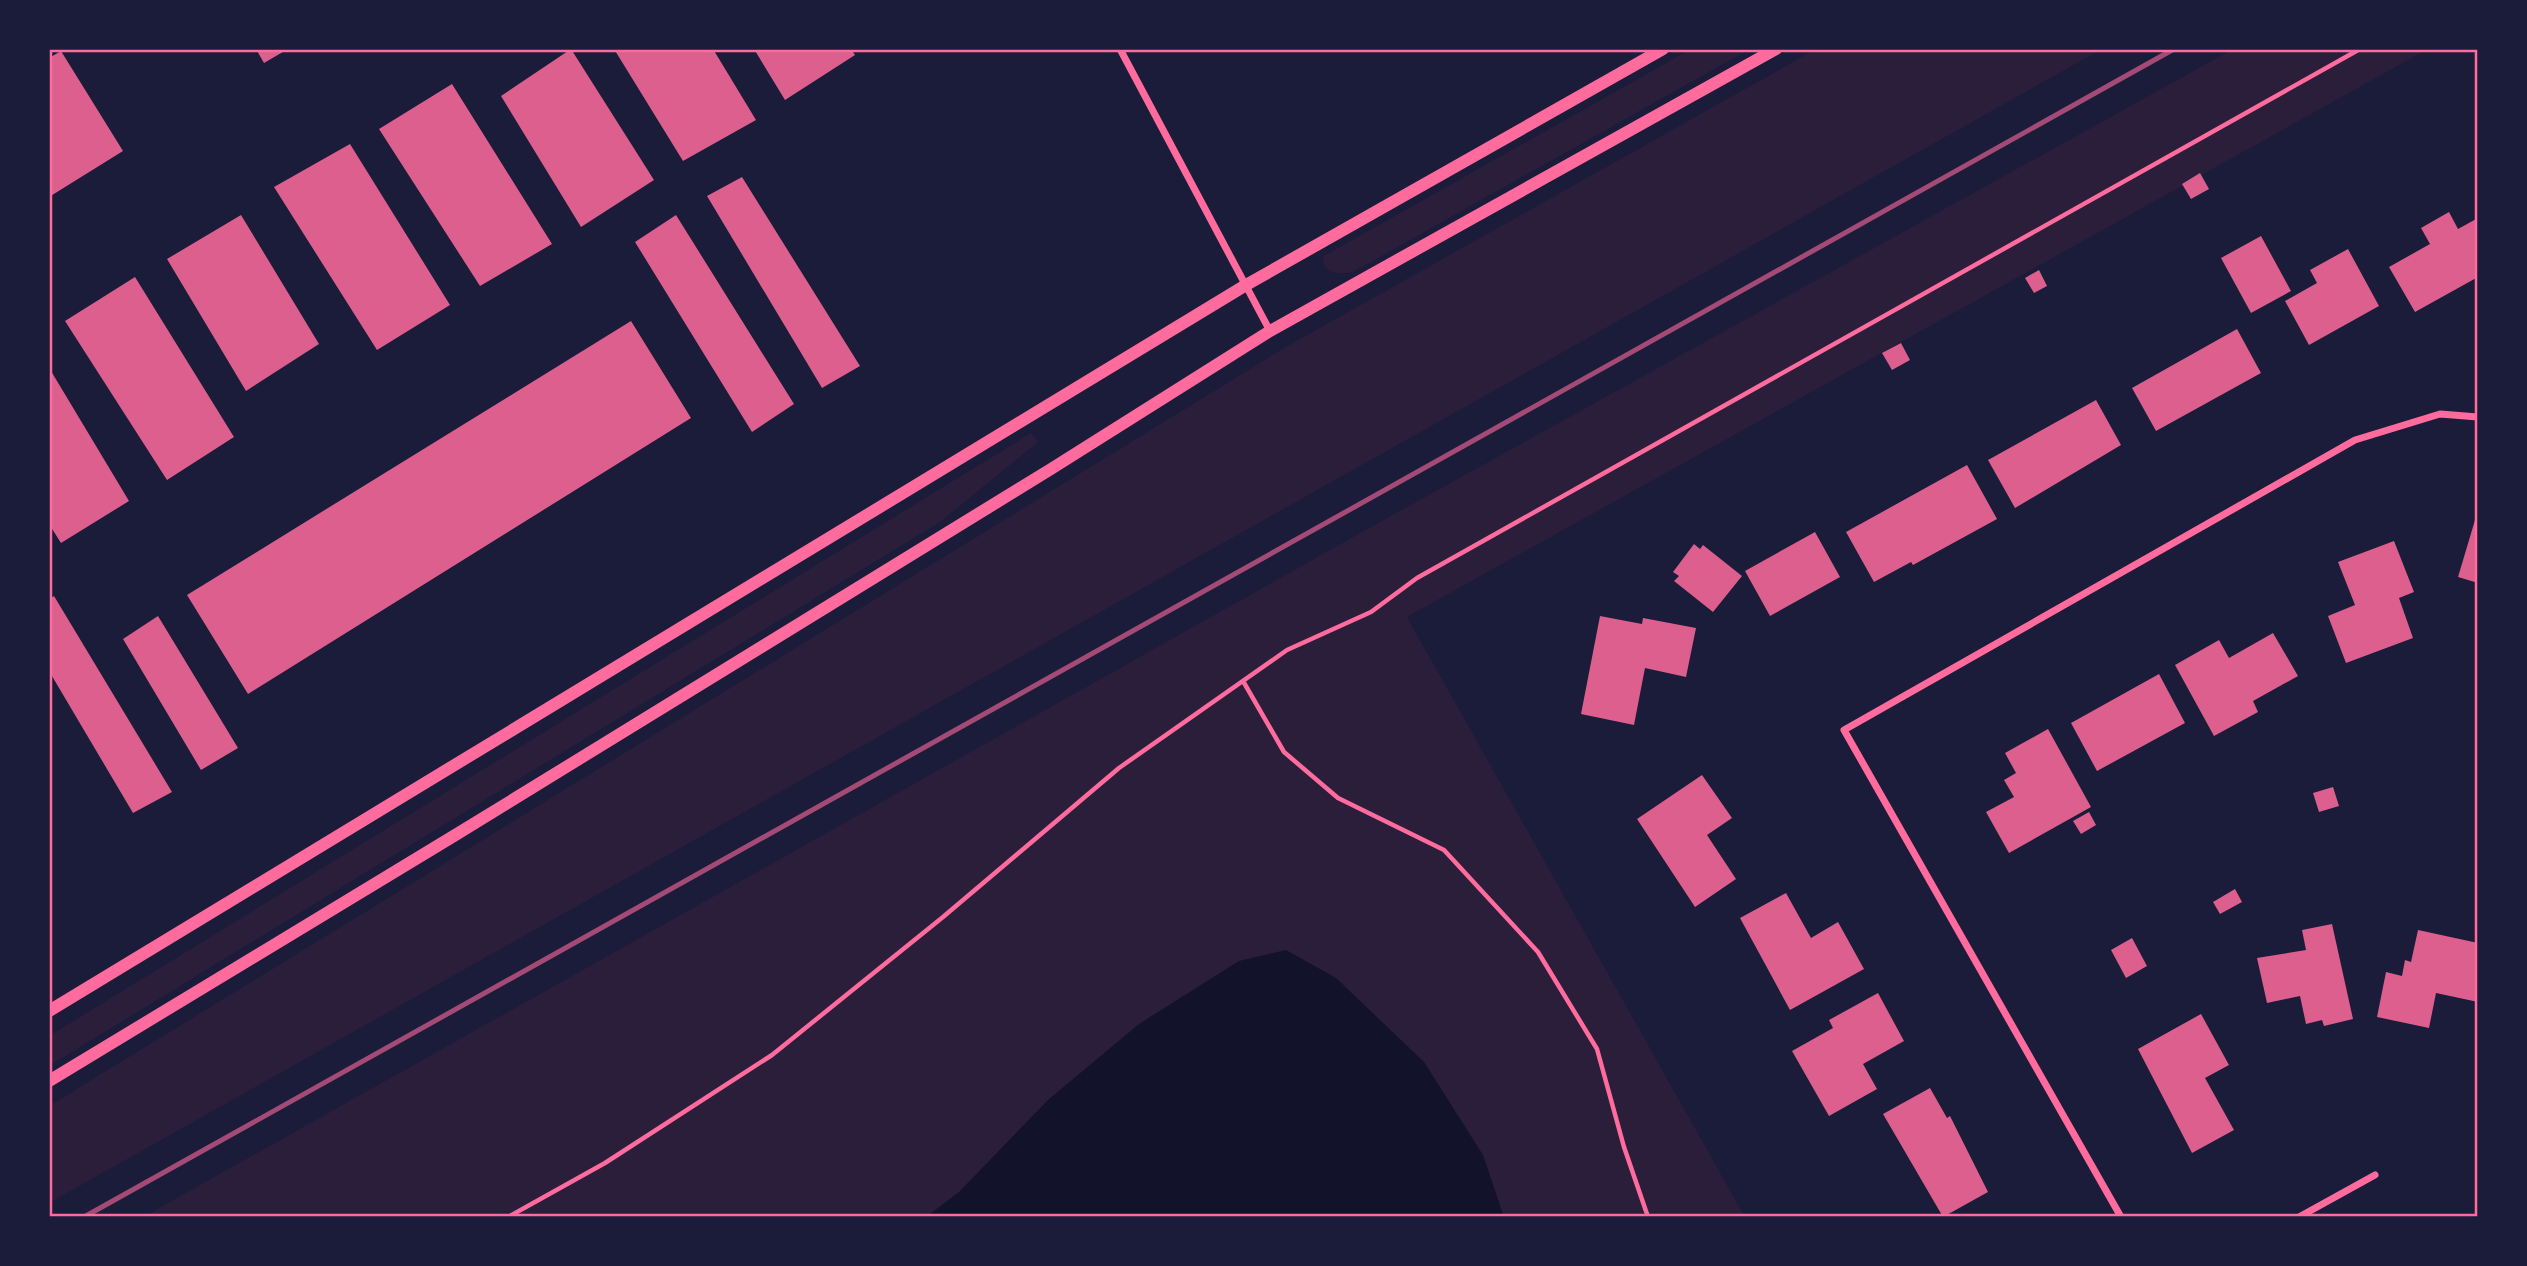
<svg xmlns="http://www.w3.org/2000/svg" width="2527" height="1266" viewBox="0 0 2527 1266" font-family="'Source Sans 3',sans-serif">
  <rect width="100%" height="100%" fill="#1b1b3a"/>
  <!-- green -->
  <path fill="#2a1e3b" d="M1691,49H1750L1353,272C1340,274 1331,275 1323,264L1324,256Z
    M1816,49H2102L49,1203V1106L1286,347Z
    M2233,49H2428L1407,617L1745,1217H143L1362,532Z
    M1031,433L1038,442L940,522L49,1066V1036Z"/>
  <!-- water -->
  <path fill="#12122b" d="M1286,950L1336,978L1424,1062L1483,1155L1504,1217H926L959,1192L1048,1100L1139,1024L1239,961Z"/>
  <!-- building -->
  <path fill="#dd5f8e" d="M256,49H288L264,63Z
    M571,49L654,180L581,227L501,96Z
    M614,49H713L756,120L683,161Z
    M754,49H851L855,55L785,100Z
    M61,51L123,151L49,197V58Z
    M452,84L552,244L480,286L379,129Z
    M350,144L450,305L377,350L274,187Z
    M2200,173L2209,189L2191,199L2182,184Z
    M742,177L860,366L822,388L707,196Z
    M2449,212L2458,229L2478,218V277L2415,312L2389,267L2430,244L2421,228Z
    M241,215L319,344L246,391L167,259Z
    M676,215L794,404L752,432L635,242Z
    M2261,236L2291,291L2251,313L2221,258Z
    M2348,249L2379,306L2309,345L2285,301L2317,283L2310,270Z
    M2039,270L2047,286L2034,293L2025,278Z
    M135,277L234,437L167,480L65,321Z
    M631,321L691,418L248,694L187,595Z
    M2237,329L2261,373L2156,431L2132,388Z
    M1901,343L1910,360L1892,370L1882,353Z
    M51,371L129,501L61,543L49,524Z
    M2096,400L2121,445L2015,508L1988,460Z
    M1967,465L1997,519L1913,565L1911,562L1874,582L1846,532Z
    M2475,520L2478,521V583L2458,577Z
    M1815,532L1840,577L1770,616L1745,571Z
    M2394,541L2414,592L2399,598L2413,638L2346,663L2328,616L2355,605L2338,562Z
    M1694,544L1700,549L1703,545L1742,576L1713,612L1674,581L1679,576L1673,572Z
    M54,596L172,792L133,813L49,671V600Z
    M158,616L238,748L201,770L123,639Z
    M1600,616L1642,624L1643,618L1696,628L1686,677L1645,668L1634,725L1581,714Z
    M2273,633L2298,676L2253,701L2258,712L2214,736L2175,665L2219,640L2229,658Z
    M2159,674L2185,723L2097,771L2071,723Z
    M2048,729L2091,807L2009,853L1986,812L2014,797L2004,780L2016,773L2005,753Z
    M1702,775L1732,818L1707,835L1736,879L1695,907L1637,819Z
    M2333,787L2339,806L2319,812L2313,793Z
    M2089,812L2096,825L2081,834L2073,821Z
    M2235,889L2242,902L2220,914L2213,902Z
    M1786,893L1811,938L1838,922L1864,969L1790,1010L1740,918Z
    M2332,924L2353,1019L2324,1026L2322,1020L2306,1024L2300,996L2267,1003L2257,958L2306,950L2302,930Z
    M2418,930L2478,943V1002L2436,993L2429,1028L2377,1017L2386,972L2402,976L2405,960L2411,962Z
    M2132,938L2147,966L2126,978L2111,950Z
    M1878,993L1904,1041L1863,1064L1877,1089L1829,1116L1792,1051L1833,1028L1829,1020Z
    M2201,1014L2229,1065L2205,1078L2234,1130L2192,1153L2138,1049Z
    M1930,1088L1947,1118L1950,1116L1988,1192L1943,1217L1883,1114Z"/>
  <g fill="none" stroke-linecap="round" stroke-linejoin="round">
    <!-- path -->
    <path stroke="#ff6b9d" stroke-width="4.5" d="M1243,681L1284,752L1338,798L1444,850L1538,952L1597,1049L1624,1147L1648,1217
      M508,1217L605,1163L772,1055L943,917L1119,768L1287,650L1371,612L1417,578L2360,49"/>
    <!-- minor -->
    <path stroke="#ff6b9d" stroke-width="7" d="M1120,49L1270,331
      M2121,1217L1844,730L2355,440L2440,414L2478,417
      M2299,1217L2375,1175"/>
    <!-- tertiary -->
    <path stroke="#ff6b9d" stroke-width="12" d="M49,1011L1246,285L1663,49
      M49,1081L457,834L1051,469L1270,331L1776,49"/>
    <!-- rail -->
    <path stroke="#a44b75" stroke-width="5" d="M84,1217L2174,49"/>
  </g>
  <!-- border -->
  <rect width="2527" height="1266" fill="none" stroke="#1b1b3a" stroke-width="102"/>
  <rect x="51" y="51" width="2425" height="1164" fill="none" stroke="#ff6b9d" stroke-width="2.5"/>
</svg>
